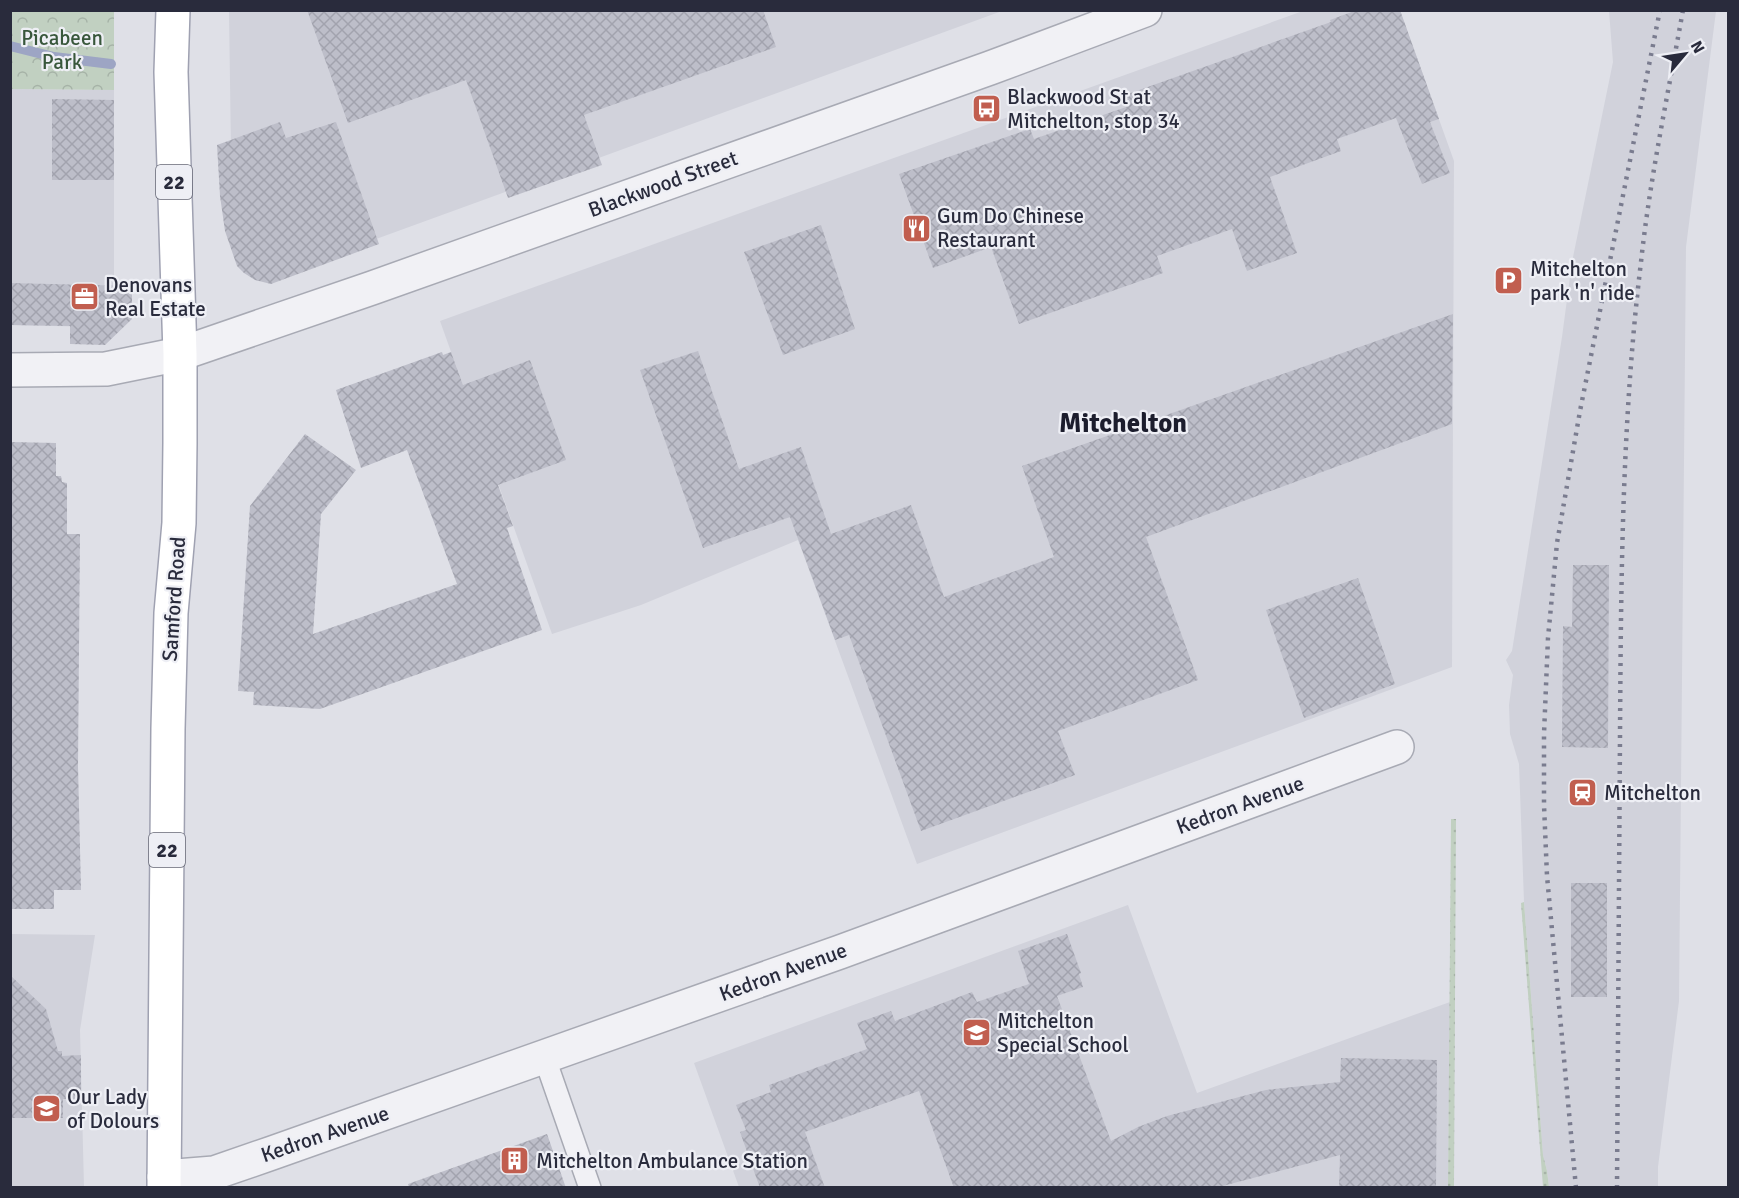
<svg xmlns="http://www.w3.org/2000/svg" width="1739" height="1198" viewBox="0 0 1739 1198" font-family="Signika,sans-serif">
  <defs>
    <pattern id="grass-dots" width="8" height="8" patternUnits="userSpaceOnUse" patternTransform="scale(1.5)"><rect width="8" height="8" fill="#c1d0c1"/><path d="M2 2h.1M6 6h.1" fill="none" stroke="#a6b3a7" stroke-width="1.8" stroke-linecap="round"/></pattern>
    <pattern id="park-crowns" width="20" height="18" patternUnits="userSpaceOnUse" patternTransform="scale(1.5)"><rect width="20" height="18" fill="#c1d0c1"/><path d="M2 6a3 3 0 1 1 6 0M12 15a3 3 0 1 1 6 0" fill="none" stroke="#a6b3a7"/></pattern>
    <pattern id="building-cross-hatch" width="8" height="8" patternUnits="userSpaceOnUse" patternTransform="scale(1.5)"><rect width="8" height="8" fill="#bdbec9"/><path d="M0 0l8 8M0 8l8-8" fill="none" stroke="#a2a3ae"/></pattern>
  </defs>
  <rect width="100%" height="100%" fill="#dfe0e7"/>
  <!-- built -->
  <path fill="#d1d2db" d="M229,11H1002L269,278L232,223Z
    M1303,11H1400L1454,161L1452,667L917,864L798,540L641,605L552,634L440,321Z
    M1609,11H1716L1686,247L1679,1001L1658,1167V1187H1549L1547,1171L1543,1155L1524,902L1519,764L1510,734L1509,705L1513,675L1506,660L1512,651L1562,337L1572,262L1613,62Z
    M11,89L114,90V309L96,327L11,325Z
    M1128,905L1197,1093L1450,1002L1448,1187H739L694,1063Z
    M11,934L95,935L80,1030L84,1187L11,1188Z"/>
  <!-- grass -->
  <path fill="url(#grass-dots)" d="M1451,819H1456L1454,1187L1448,1188Z
    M1524,902L1543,1155L1547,1171L1549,1187H1543L1521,903Z"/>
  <!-- park -->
  <path fill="url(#park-crowns)" d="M11,10L114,11V90L11,89Z"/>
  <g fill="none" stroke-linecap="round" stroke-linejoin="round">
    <!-- stream -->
    <path stroke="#9da5c4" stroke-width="10" d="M10,46L54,57L111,64"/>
  </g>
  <!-- building -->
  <path fill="url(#building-cross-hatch)" d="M307,10H763L776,47L584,115L602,165L508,198L466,80L348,123Z
    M1357,10H1400L1439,119L1430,122L1450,173L1422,184L1396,118L1337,139L1341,151L1270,177L1297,253L1247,271L1232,229L1157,256L1163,273L1019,324L991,247L933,268L899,174L1030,129L1034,139L1129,106L1125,95L1331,22L1330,20Z
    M52,99L114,100V180H52Z
    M280,122L286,138L336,122L379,244L271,284L255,280L244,273L237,266L225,231L220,196L217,145Z
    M821,225L855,329L783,355L744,252Z
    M10,283L132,286V319L105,345L70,344V326L10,325Z
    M1453,314L1452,424L1146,537L1198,680L1058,731L1075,775L921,831L849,635L835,640L790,517L703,548L640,370L698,351L739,469L801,447L831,534L911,505L944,597L1054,557L1022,466Z
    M442,352L443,355L451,352L463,385L530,360L566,460L498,485L513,526L507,528L542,630L320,709L253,705L254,692L238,691L250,506L305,434L356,470L321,514L313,634L457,584L407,450L361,468L336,390Z
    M10,442L56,443V476H61L62,482L67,483V534H80L78,766L81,890H54V909H10Z
    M1573,565H1609L1608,748L1562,747L1563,626L1572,627Z
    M1358,578L1395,684L1304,718L1266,610Z
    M1571,883H1607V997H1571Z
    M1067,934L1081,973L1079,974L1083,987L1057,996L1111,1141L1138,1127L1167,1116L1266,1090L1340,1082L1341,1058L1437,1060L1436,1188H1339L1340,1155L1215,1188H954L919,1091L805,1132L825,1188H760L740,1132L746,1130L736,1105L771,1092L769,1085L867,1049L857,1023L891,1011L895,1021L972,992L977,1002L1029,984L1018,951Z
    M10,975L46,1009L58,1051H62V1056L81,1055V1099H63V1118H10Z
    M547,1134L566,1188H409L408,1184Z"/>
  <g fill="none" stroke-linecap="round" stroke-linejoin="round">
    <defs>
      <path id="service" d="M544,1056L590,1188"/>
      <path id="minor" d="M10,370L106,369L180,354
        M164,1177L214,1173L272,1153L840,952L1397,747"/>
      <path id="tertiary" d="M180,354L372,288L990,68L1145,10"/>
      <path id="primary" d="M164,1188L168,729L171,613L179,523L180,443V354L171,72L173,10"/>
    </defs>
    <!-- service casing -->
    <use href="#service" stroke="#a8aab4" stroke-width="24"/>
    <!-- minor casing -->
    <use href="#minor" stroke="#a8aab4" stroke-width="36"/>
    <!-- tertiary casing -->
    <use href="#tertiary" stroke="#a8aab4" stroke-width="36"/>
    <!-- primary casing -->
    <use href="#primary" stroke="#9fa1b1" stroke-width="36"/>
    <!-- service -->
    <use href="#service" stroke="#f1f1f5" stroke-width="21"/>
    <!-- minor -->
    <use href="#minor" stroke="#f1f1f5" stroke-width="33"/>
    <!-- tertiary -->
    <use href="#tertiary" stroke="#f1f1f5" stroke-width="33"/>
    <!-- primary -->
    <use href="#primary" stroke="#fff" stroke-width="33"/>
    <!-- rail -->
    <path stroke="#7a7c8f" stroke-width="4.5" stroke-dasharray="3 6" stroke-linecap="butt" d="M1576,1188L1547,876L1544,805V734L1548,638L1557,543L1580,411L1660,10
      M1617,1188C1618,1037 1619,887 1620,736C1621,578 1622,419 1641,262C1650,178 1668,94 1683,10"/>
  </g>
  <!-- icons -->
  <defs>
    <symbol id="bus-square" viewBox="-11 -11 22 22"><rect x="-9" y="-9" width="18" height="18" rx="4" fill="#c15e4f" stroke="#eeeff5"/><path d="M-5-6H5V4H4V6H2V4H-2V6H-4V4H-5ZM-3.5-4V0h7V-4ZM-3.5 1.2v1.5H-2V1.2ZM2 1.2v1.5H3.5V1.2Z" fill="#fff"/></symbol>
    <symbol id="restaurant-square" viewBox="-11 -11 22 22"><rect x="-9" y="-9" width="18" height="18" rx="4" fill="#c15e4f" stroke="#eeeff5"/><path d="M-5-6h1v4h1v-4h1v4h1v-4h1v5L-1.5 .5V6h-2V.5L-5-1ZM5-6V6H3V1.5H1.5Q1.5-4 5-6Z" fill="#fff"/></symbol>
    <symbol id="parking-square" viewBox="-11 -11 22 22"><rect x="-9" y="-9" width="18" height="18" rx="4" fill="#c15e4f" stroke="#eeeff5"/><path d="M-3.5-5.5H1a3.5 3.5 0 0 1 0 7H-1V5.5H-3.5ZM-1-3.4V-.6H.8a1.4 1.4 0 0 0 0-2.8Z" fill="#fff"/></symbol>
    <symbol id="office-square" viewBox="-11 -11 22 22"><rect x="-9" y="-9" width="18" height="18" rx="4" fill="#c15e4f" stroke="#eeeff5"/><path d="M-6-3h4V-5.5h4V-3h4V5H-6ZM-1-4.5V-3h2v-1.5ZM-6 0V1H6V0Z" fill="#fff"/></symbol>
    <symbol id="station-square" viewBox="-11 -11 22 22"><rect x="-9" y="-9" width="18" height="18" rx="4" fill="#c15e4f" stroke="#eeeff5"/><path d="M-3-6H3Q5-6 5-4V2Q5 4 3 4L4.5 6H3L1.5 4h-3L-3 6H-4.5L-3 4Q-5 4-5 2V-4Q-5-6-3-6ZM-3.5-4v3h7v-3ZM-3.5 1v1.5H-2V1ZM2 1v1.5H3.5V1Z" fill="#fff"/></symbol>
    <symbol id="school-square" viewBox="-11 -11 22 22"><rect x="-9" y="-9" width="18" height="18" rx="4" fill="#c15e4f" stroke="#eeeff5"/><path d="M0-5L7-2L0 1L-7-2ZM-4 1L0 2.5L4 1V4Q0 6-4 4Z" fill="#fff"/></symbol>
    <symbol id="building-square" viewBox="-11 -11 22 22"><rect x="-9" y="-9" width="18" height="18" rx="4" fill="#c15e4f" stroke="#eeeff5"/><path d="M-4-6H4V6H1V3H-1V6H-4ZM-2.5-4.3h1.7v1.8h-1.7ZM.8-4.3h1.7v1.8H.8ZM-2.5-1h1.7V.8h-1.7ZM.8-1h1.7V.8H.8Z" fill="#fff"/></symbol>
  </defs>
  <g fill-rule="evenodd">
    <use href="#bus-square" x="970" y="92" width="33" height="33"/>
    <use href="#restaurant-square" x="900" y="212" width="33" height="33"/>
    <use href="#parking-square" x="1492" y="264" width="33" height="33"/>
    <use href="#office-square" x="68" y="280" width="33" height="33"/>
    <use href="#station-square" x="1566" y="776" width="33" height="33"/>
    <use href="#school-square" x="960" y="1016" width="33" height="33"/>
    <use href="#school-square" x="30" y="1092" width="33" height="33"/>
    <use href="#building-square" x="498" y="1144" width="33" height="33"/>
  </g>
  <g text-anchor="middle" stroke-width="4.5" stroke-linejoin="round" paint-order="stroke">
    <!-- shield labels -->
    <g fill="#eeeff5" stroke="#646674" stroke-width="1.5">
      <rect x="156" y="165" width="36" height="34" rx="4.5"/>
      <rect x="149" y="833" width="36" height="34" rx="4.5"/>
    </g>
    <g font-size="20" font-weight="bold" fill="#292b3c">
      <text x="174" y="189">22</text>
      <text x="167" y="857">22</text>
    </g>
    <!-- park labels -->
    <g font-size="21" fill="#38573b" stroke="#eeeff5">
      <text x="62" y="45">Picabeen<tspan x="62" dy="24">Park</tspan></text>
    </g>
    <!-- poi labels -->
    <g font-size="21" fill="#292b3c" stroke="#eeeff5" text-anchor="start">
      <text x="1007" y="104">Blackwood St at<tspan x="1007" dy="24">Mitchelton, stop 34</tspan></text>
      <text x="937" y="223">Gum Do Chinese<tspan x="937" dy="24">Restaurant</tspan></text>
      <text x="1530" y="276">Mitchelton<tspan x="1530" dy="24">park 'n' ride</tspan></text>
      <text x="105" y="292">Denovans<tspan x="105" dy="24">Real Estate</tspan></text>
      <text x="1604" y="800">Mitchelton</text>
      <text x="997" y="1028">Mitchelton<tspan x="997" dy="24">Special School</tspan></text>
      <text x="67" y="1104">Our Lady<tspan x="67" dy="24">of Dolours</tspan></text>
      <text x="536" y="1168">Mitchelton Ambulance Station</text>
    </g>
    <!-- street labels -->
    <g font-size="21" fill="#292b3c" stroke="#eeeff5">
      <text transform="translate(663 184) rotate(-20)" y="7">Blackwood Street</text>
      <text transform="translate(174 599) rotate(-86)" y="7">Samford Road</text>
      <text transform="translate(1240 805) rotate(-20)" y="7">Kedron Avenue</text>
      <text transform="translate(783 972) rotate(-20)" y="7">Kedron Avenue</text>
      <text transform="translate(325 1134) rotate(-19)" y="7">Kedron Avenue</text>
    </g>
    <!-- district labels -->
    <g font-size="27" font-weight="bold" fill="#1c1d2d" stroke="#eeeff5">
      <text x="1123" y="432">Mitchelton</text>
    </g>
  </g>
  <!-- border -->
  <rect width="1739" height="1198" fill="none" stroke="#292b3c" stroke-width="24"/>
  <!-- north arrow -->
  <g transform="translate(1685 54) rotate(61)" stroke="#eeeff5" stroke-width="4.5" paint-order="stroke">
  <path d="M0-4.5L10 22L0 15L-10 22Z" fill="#292b3c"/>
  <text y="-9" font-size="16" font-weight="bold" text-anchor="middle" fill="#292b3c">N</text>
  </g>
</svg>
